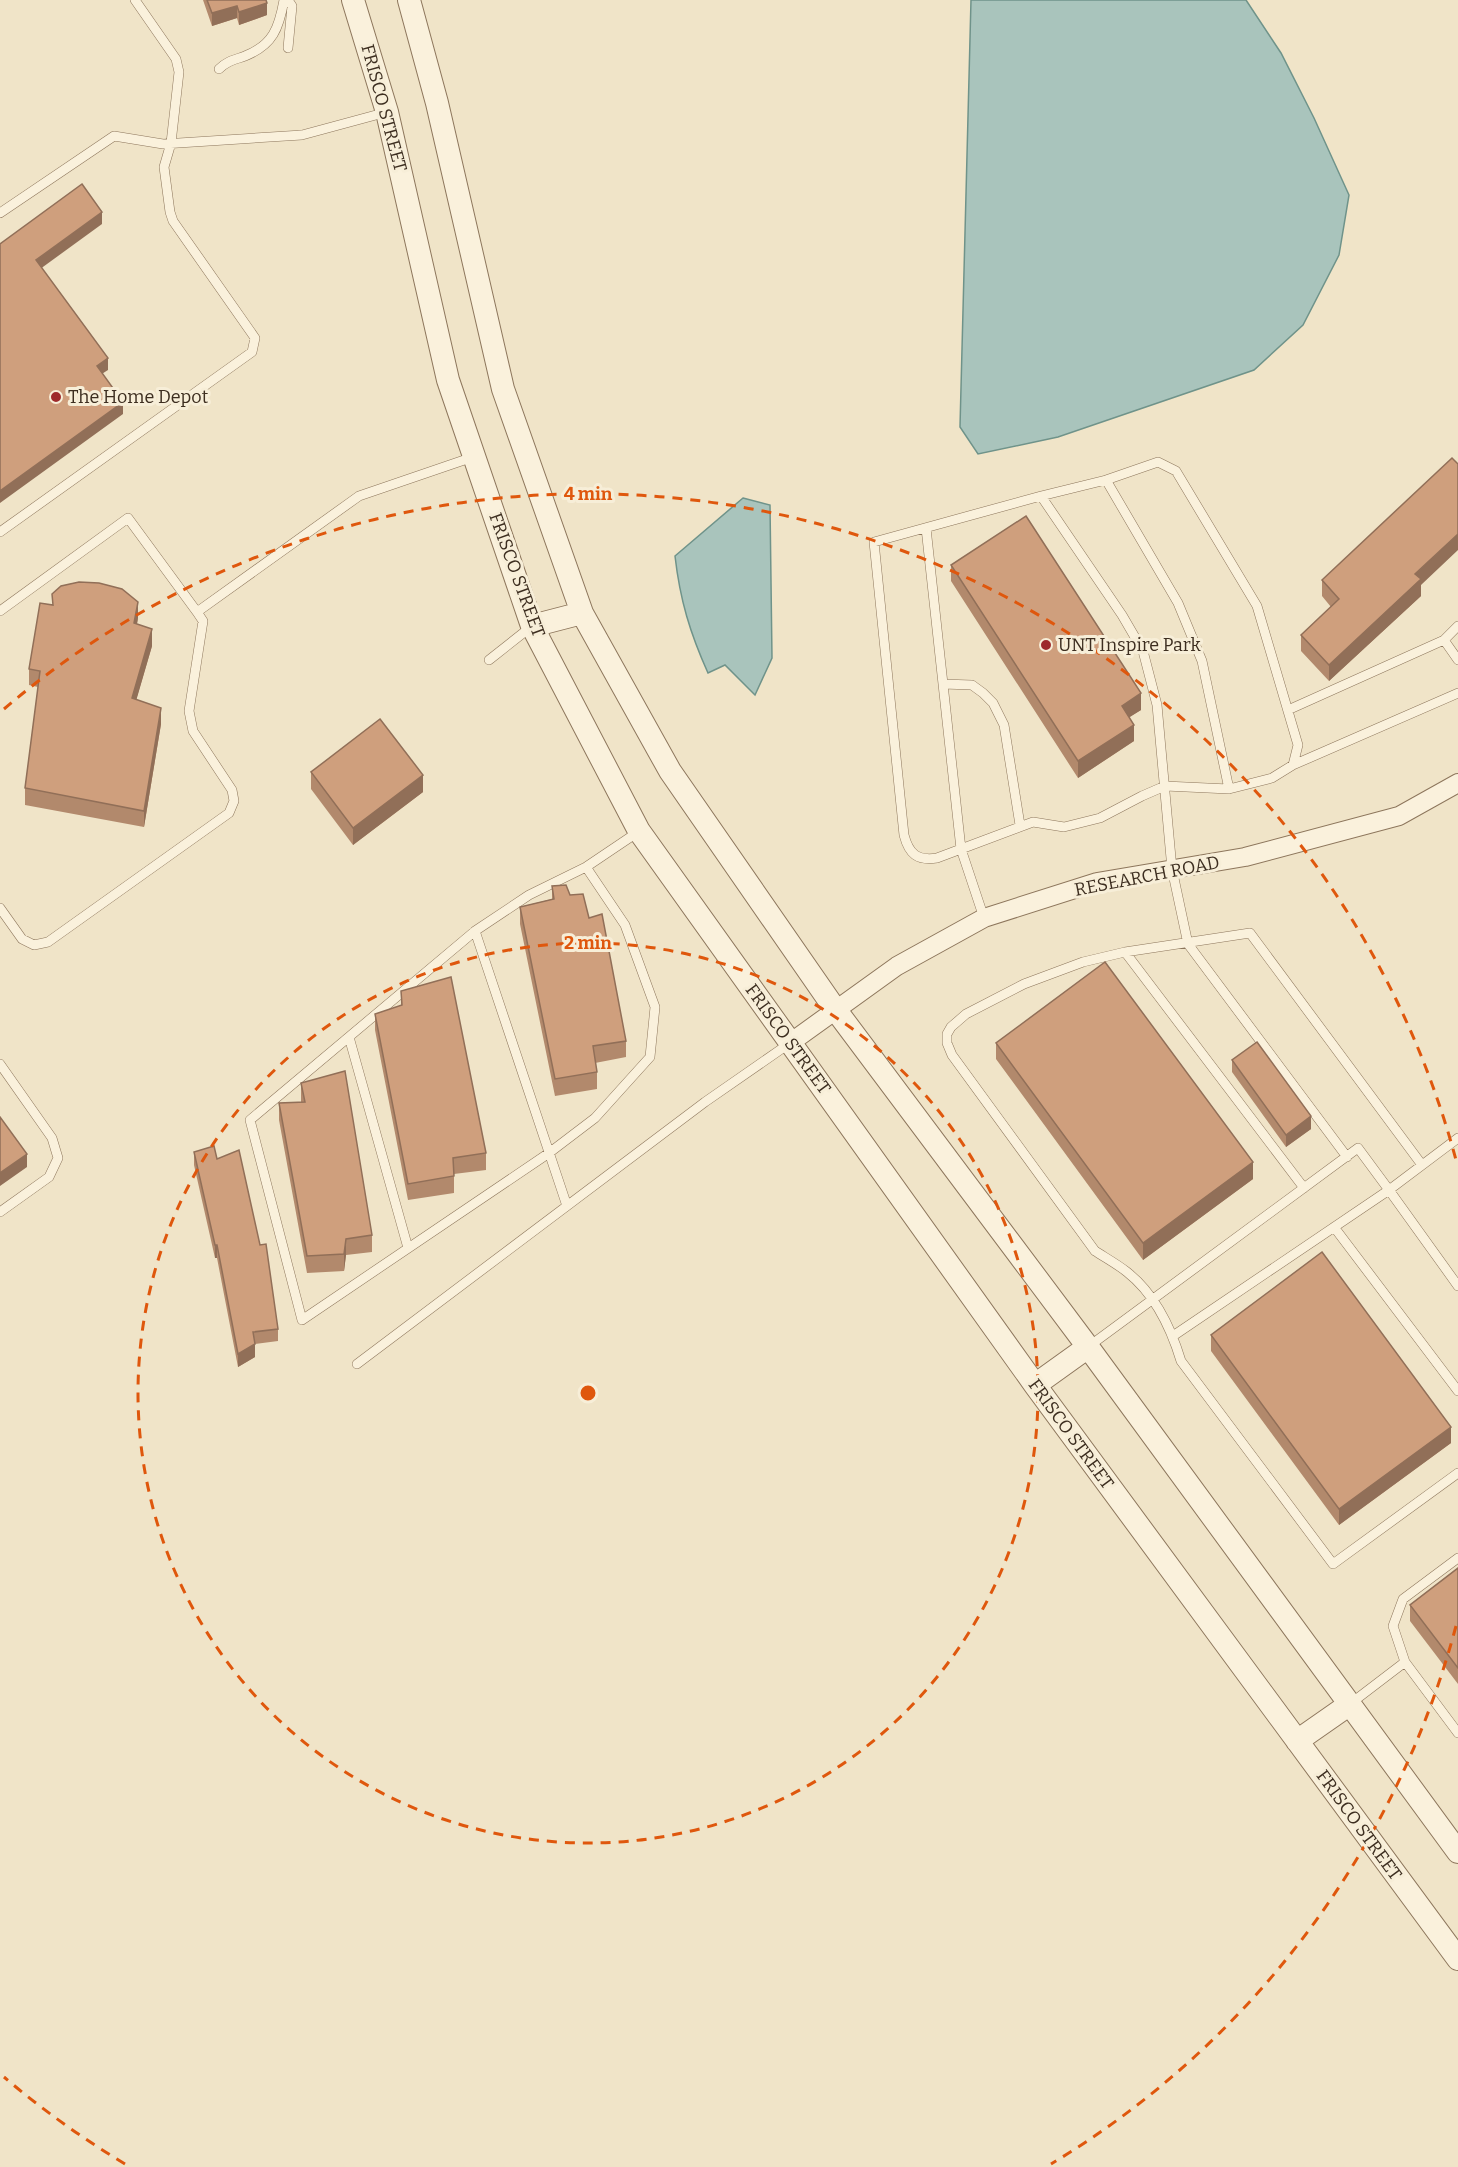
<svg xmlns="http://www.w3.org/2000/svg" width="1458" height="2167" viewBox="0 0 1458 2167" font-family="Bitter,serif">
  <rect width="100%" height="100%" fill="#f0e4c8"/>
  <!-- water -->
  <path fill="#a9c4bc" stroke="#6f938a" stroke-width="1.5" d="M971,0H1246L1281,53L1314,118L1349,195L1339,255L1303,325L1254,370L1058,437L978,454L960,427Z
    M743,498L770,505L772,658L755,695L725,665L708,673C690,633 680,600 675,556Z"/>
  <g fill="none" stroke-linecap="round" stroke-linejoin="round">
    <defs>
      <path id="service" d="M288,48L292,6L288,0
        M219,69C227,61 234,60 245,56C273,45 279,28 284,0
        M0,213L114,136L163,144L302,135L387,112
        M1106,480L1158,462L1176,471L1257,606L1298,745L1293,765L1272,778L1229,789
        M1041,496L1106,480L1178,603L1202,661L1229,789L1165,786L1142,796L1100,818L1064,827L1033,822L937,858C917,861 909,854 904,835L874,542L1041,496L1122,615L1143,651L1157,705L1172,869L1188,944L1347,1157
        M926,528L961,849L984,918
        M0,532L252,352L255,338L173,221L170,212L164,167L171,143L179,72L176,59L135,0
        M0,611L128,518L197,612L359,496L473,457
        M1458,626L1444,640L1458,660
        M489,660L532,626
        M943,684L972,685L983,693L993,703L1004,725L1020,825
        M1288,710L1444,640
        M1293,765L1458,693
        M0,908L22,939L34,945L48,942L229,813L234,801L232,790L193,731L189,711L203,621L197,612
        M475,931L529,895L586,867
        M1125,952L1304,1188
        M349,1037L408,1248
        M0,1064L52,1138L58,1158L49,1177L0,1212
        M1422,1165L1250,933L1125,952L1083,962L1024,984L966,1014L951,1027L947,1034V1043L952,1055L1095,1251C1106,1258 1117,1264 1127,1272C1155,1294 1171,1328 1181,1361L1333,1564L1458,1473
        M567,1206L475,931L250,1120L302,1320L549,1153L595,1118L650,1057L655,1007L625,925L586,867L638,832
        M1334,1227L1458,1391
        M1173,1336L1389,1190L1458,1286
        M1088,1347L1358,1148L1389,1190L1458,1138
        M357,1364L705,1102L790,1043
        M1405,1662L1393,1626L1403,1599L1458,1558
        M1350,1704L1405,1662L1458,1733"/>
      <path id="minor" d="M790,1043L897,966L984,918L1097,882L1245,857L1399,816L1458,783"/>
      <path id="tertiary" d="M353,0L387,112L448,380L532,626L639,831L1035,1385L1458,1959
        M409,0L437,103L503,389L582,613L670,771L835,1009L1088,1347L1458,1852
        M532,626L582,613
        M1035,1385L1088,1347
        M1297,1741L1350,1704"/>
    </defs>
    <!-- service casing -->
    <use href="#service" stroke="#8d765c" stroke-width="10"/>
    <!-- minor casing -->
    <use href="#minor" stroke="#8d765c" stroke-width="20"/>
    <!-- tertiary casing -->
    <use href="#tertiary" stroke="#8d765c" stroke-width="24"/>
    <!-- service -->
    <use href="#service" stroke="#faf1dc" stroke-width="9"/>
    <!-- minor -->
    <use href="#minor" stroke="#faf1dc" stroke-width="18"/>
    <!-- tertiary -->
    <use href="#tertiary" stroke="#faf1dc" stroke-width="22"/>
  </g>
  <!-- wall -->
  <path fill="#b2896c" d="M203,0H266L267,15L239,25L237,18L212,26Z
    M951,565L1141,710L1129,717L1134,741L1078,778L951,581Z
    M1322,580L1421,585V596L1329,681L1301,651V635L1331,607L1322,596Z
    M138,618L137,624L152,646L136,700L161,724L144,827L25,805V788L38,687L29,685V669Z
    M311,772L423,792L353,845L311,789Z
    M552,886L570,895L589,918L626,1041V1057L595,1063L597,1072V1089L555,1096L520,924V907L552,899Z
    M401,991L486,1153V1170L454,1174V1193L408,1200L375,1030V1014L401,1006Z
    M996,1043L1253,1179L1143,1260L996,1059Z
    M1232,1060L1311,1129L1286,1147L1232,1072Z
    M301,1083L372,1235V1252L346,1255L344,1271L307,1273L279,1120V1103H301Z
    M194,1152L217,1159L278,1329V1341L255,1344V1357L238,1367L217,1258H215L194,1165Z
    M1211,1335L1451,1443L1339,1525L1211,1351Z
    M1458,1568V1684L1410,1621V1605Z"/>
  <!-- shaded-wall -->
  <path fill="#916f58" d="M267,3V15L239,25V12Z
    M237,6V18L212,26V13Z
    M102,212V224L36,272V260Z
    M108,358V370L97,377V366Z
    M123,402V414L0,503V491Z
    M1458,534V550L1421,585V596L1329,681V665L1415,574Z
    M138,602V618L134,639V623Z
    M152,629V646L132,715V698Z
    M1141,693V710L1122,722V706Z
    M161,708V724L144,827V811Z
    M1134,725V741L1078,778V761Z
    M423,775V792L353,845V828Z
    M1311,1116V1129L1286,1147V1135Z
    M27,1154V1167L0,1186V1173Z
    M1253,1162V1179L1143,1260V1243Z
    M346,1239V1255L344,1271V1254Z
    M215,1245H217V1258H215Z
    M255,1344V1357L238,1367V1354Z
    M1451,1427V1443L1339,1525V1509Z"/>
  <!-- building -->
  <path fill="#cf9f7d" stroke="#916f58" stroke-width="1.5" d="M207,0H266L267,3L239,12L237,6L212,13Z
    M82,184L102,212L36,260L108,358L97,366L123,402L0,491V244Z
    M1452,458L1458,464V534L1415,574L1421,579L1329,665L1301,635L1339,599L1322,580Z
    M1026,516L1141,693L1122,706L1134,725L1078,761L951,565Z
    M79,582L99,583L122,589L138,602L134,623L152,629L132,698L161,708L144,811L25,788L40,671L29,669L40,603L53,605L52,594L61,586Z
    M380,719L423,775L353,828L311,772Z
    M566,885L570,895L583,894L589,918L602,914L626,1041L593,1046L597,1072L555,1079L520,907L554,899L552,886Z
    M1105,962L1253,1162L1143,1243L996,1043Z
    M451,977L486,1153L453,1158L454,1176L408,1184L375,1014L402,1005L401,991Z
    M1257,1042L1311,1116L1286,1135L1232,1060Z
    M345,1071L372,1235L346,1239L344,1254L307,1256L279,1103L305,1102L301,1083Z
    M0,1117L27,1154L0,1173Z
    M214,1146L217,1159L239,1150L260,1245L266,1244L278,1329L253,1332L255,1344L238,1354L217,1245H215L194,1152Z
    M1322,1252L1451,1427L1339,1509L1211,1335Z
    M1458,1568V1668L1410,1605Z"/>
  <!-- distance rings -->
  <g fill="none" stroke="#df570d" stroke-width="3" stroke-dasharray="10 8">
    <circle cx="588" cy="1393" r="450"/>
    <path d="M1456 1626A899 899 0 0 1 1051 2164M125 2164A899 899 0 0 1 4 2077M4 709A899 899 0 0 1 1456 1160"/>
  </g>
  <!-- markers -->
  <g fill="#9e2a2b" stroke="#f7eed8" stroke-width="2">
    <circle cx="56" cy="397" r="6"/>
    <circle cx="1046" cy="645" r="6"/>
  </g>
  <g text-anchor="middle" stroke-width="6" stroke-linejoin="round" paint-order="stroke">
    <!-- street labels -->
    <g font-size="18" fill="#3d2e20" stroke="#f7eed8">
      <text transform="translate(384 108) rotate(75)" y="6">FRISCO STREET</text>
      <text transform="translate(517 575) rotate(70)" y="6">FRISCO STREET</text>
      <text transform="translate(1147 876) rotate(-11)" y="6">RESEARCH ROAD</text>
      <text transform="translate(788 1039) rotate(54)" y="6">FRISCO STREET</text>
      <text transform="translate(1071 1434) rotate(54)" y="6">FRISCO STREET</text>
      <text transform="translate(1359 1825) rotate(54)" y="6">FRISCO STREET</text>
    </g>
    <!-- poi labels -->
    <g font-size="18" fill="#3d2e20" stroke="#f7eed8" text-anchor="start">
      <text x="68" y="403">The Home Depot</text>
      <text x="1058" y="651">UNT Inspire Park</text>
    </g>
  </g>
  <circle cx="588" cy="1393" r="9" fill="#df570d" stroke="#f7eed8" stroke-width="3"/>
  <g font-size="18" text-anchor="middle" font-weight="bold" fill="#df570d" stroke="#f7eed8" stroke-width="6" stroke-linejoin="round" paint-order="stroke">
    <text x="588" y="500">4 min</text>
    <text x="588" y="949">2 min</text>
  </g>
</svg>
